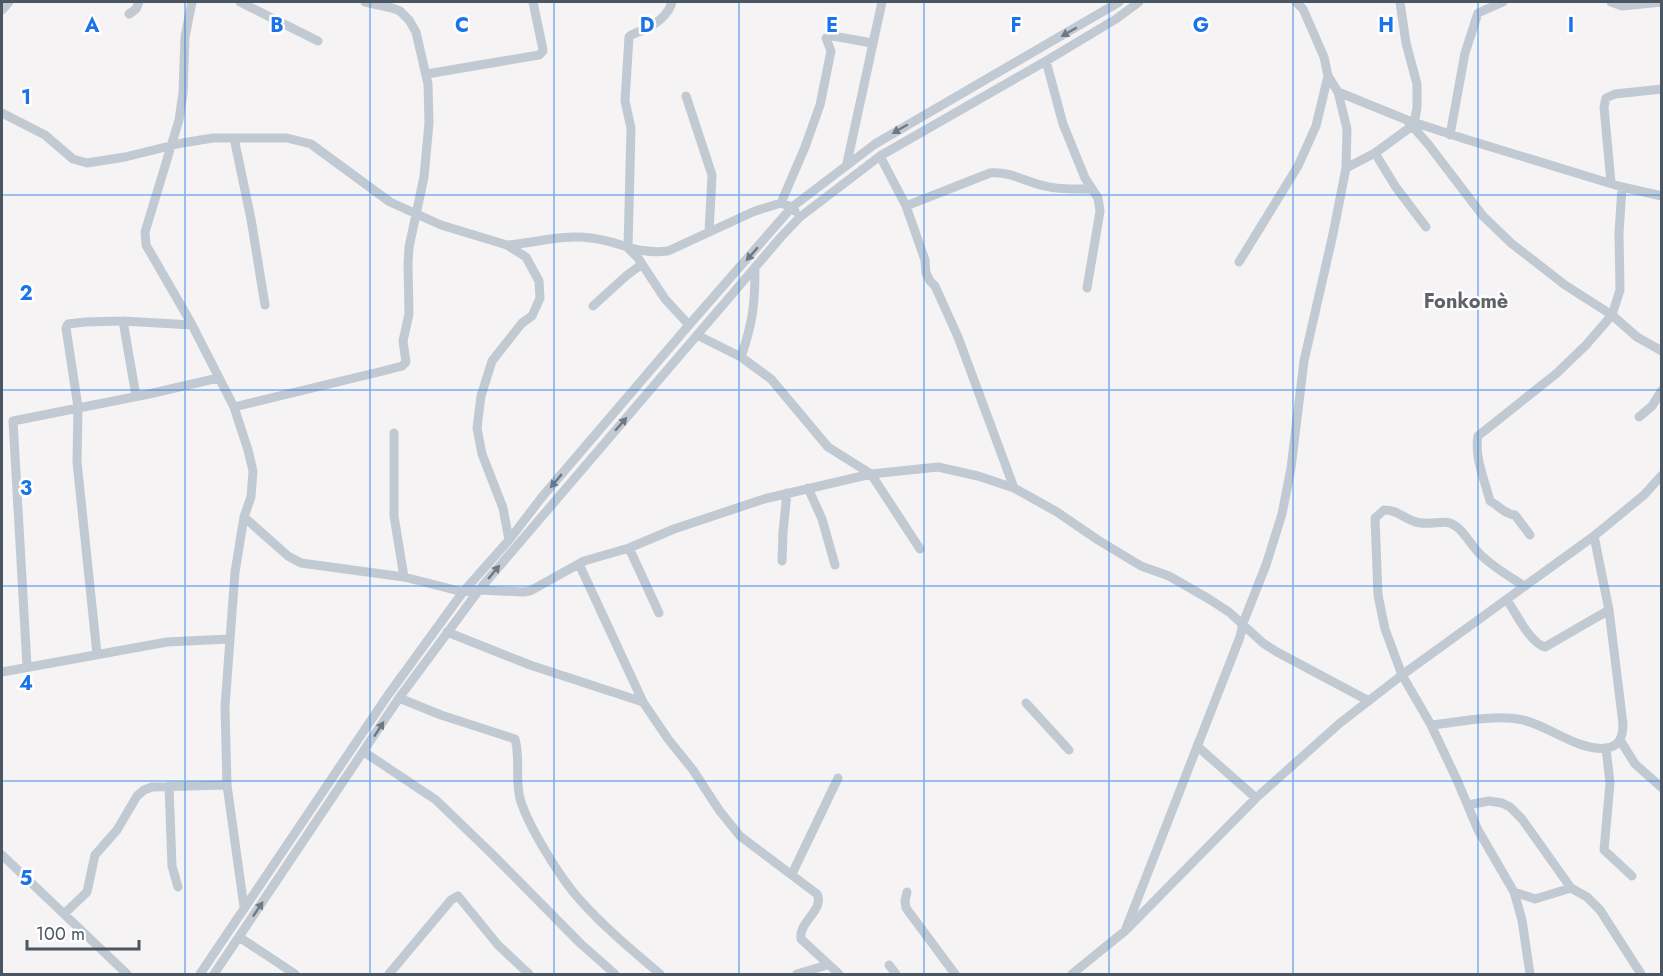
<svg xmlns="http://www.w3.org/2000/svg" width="1663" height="976" viewBox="0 0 1663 976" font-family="Jost,sans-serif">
  <rect width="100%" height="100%" fill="#f5f3f3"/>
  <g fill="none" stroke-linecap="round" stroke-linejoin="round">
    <!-- minor -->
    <path stroke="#c1cad2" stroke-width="9" d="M192,2L185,37L183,93L179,120L145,232L146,245L190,321L234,407L248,450L253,471L251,497L244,517L235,572L225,707L227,785L244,907
      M240,2L318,41
      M672,2C668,16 655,25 641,31C636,33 633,33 629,37L625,101L631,128L628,248L638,258L665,299L689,325
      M1400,2L1406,43L1417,84V108L1414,123
      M1611,2L1622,6L1662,2
      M2,10L9,2
      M129,14L136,9L139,2
      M1046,61L1063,124L1085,178L1098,198L1100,211L1087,288
      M427,74L539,55L543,51L542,45L533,2
      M1338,92L1407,120L1465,139L1622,187L1662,196
      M686,96L712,175L709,232
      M2,113L45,135L73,159L87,163L125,157L182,143L213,138H287L311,144L390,202L441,225L507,245L526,257L539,281L540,298L532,316L522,323L492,361L481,396L477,428L482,454L503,508L509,540
      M1407,120L1428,144L1483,216L1511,243L1565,285L1612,315L1637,337L1662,351
      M1450,135L1465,53L1478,13L1503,2
      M234,138L251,219L265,305
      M1375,153L1395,186L1426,227
      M880,156L906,206L925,260L926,273L930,281L935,286L958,337L1014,488
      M847,163L882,2
      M1346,168L1375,153L1412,126
      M1611,183L1604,107L1606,98L1615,94L1662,89
      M781,203L805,147L820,105L831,51L826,38L833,36L872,43
      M906,206L990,173C1010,171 1026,182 1045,186C1060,190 1076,189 1092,189
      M507,245C535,243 563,234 591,238C620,241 636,255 668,251L755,211L781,203L792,207L795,211
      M1239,262L1298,166L1316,126L1328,76
      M593,306L626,276L642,264
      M123,321L136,396
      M697,335L741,357L771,379L828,447L871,474L920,549
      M741,357C753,322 755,304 755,267
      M234,407L383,371L402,366L406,362L403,341L409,314L408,264L409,247L424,177L429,123L428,84L416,32L409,20L400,11L392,8L365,2
      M1639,417L1652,406L1662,390
      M394,433V516L404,577
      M808,488L822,519L835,565
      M244,517L288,556L301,563L404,577L463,592L479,590L523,592L530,591L584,561L629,548L674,529L764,499L871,474L938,467L978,476L1014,488L1057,512L1098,540L1141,566L1169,576L1209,599L1229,612L1263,643L1277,652L1369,701
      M1530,535L1515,515C1506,515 1498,505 1490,501C1485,481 1474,457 1478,436L1557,373L1586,345L1612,315L1620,290L1619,233L1622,187
      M629,548L659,613
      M782,561L783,532L787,493
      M579,564L643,702L668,739L693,770L719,810L740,836L817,894C825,910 798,922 801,939L839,974
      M1524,586C1509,576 1491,566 1479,553C1469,543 1463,528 1450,523C1439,520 1428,527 1413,521C1402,517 1397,510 1384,510L1375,518L1378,595L1385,629L1402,675L1431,725L1457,780L1478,830L1514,892L1522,920L1530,974
      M1507,600C1516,613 1530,643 1545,647L1609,610
      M447,632L530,665L643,702
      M97,654L77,462L78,407L66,328L68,324L85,322L123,321L192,325
      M27,666L13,421L149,394L218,378
      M2,672L167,642L229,639
      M399,698L441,715L515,739C521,760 514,782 521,802C530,829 561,879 580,900C604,927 633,951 660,974
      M1026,703L1069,750
      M1431,725C1460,722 1494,714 1523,720C1549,726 1580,752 1607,748C1620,746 1623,736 1623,724L1609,610L1594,536
      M1620,740L1635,764L1662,788
      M1197,746L1256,798
      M1606,748L1610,783L1604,850L1632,876
      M364,752L436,800L493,855L581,944L615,974
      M169,786L172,866L178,887
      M1468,805L1489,801L1502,803L1510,807L1522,819L1571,888L1587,897L1600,910L1641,974
      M2,855L127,974
      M792,874L838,778
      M907,892L905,901L906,908L955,974
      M1514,892L1535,899L1571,888
      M64,914L87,892L95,855L117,830L137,796L144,790L152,787L227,785
      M1125,931L1240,637L1243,623L1266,565L1282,514L1291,468L1304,361L1333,234L1346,168L1347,129L1338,92L1328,76L1324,57L1303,9L1296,2
      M239,937L295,974
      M889,965L896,974
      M200,974L388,695L463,592L509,540L542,497L689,325L792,207L875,144L1119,2
      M214,974L399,698L479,590L781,237L800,217L880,156L1046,61L1116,19L1139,2
      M389,974L451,900L458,896L498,945L529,974
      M797,974L827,965
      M1072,974L1125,931L1256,798L1340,723L1402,675L1594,536L1644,495L1662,475"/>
  </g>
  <!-- one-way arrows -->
  <defs><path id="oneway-solid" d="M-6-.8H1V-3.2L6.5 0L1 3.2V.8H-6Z" transform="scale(1.5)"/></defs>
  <g fill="#6e7983">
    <use href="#oneway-solid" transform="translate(1069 32) rotate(150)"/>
    <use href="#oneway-solid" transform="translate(900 129) rotate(150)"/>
    <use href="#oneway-solid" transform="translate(752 254) rotate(131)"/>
    <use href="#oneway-solid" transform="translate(621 424) rotate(-49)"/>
    <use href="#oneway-solid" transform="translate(556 481) rotate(130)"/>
    <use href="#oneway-solid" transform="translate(494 572) rotate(-50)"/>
    <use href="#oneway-solid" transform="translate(379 729) rotate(-57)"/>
    <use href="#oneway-solid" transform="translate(258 909) rotate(-56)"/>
  </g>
  <!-- grid -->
  <path fill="none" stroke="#1a73e8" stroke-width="1.5" stroke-opacity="0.55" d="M185,2V974M370,2V974M554,2V974M739,2V974M924,2V974M1109,2V974M1293,2V974M1478,2V974M2,195H1662M2,390H1662M2,586H1662M2,781H1662"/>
  <g text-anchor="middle" stroke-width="5" stroke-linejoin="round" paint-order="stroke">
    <!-- quarter labels -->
    <g font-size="20" font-weight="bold" fill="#5f6368" stroke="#fff">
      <text x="1466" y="308">Fonkomè</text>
    </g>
  </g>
  <g font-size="20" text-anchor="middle" font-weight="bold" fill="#1a73e8" stroke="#fff" stroke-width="5" stroke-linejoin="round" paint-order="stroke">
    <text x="92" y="32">A</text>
    <text x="277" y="32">B</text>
    <text x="462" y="32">C</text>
    <text x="647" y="32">D</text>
    <text x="832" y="32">E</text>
    <text x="1016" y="32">F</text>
    <text x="1201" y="32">G</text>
    <text x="1386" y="32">H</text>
    <text x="1571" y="32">I</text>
    <text x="26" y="104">1</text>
    <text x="26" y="300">2</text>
    <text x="26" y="495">3</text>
    <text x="26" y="690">4</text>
    <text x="26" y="885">5</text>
  </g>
  <!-- border -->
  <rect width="1663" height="976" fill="none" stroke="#4a5661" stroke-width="6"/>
  <!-- scale -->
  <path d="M27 940v9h112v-9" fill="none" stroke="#4a5661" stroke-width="3"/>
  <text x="36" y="940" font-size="18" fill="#4a5661" stroke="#ffffff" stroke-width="4.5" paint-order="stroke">100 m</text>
</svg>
